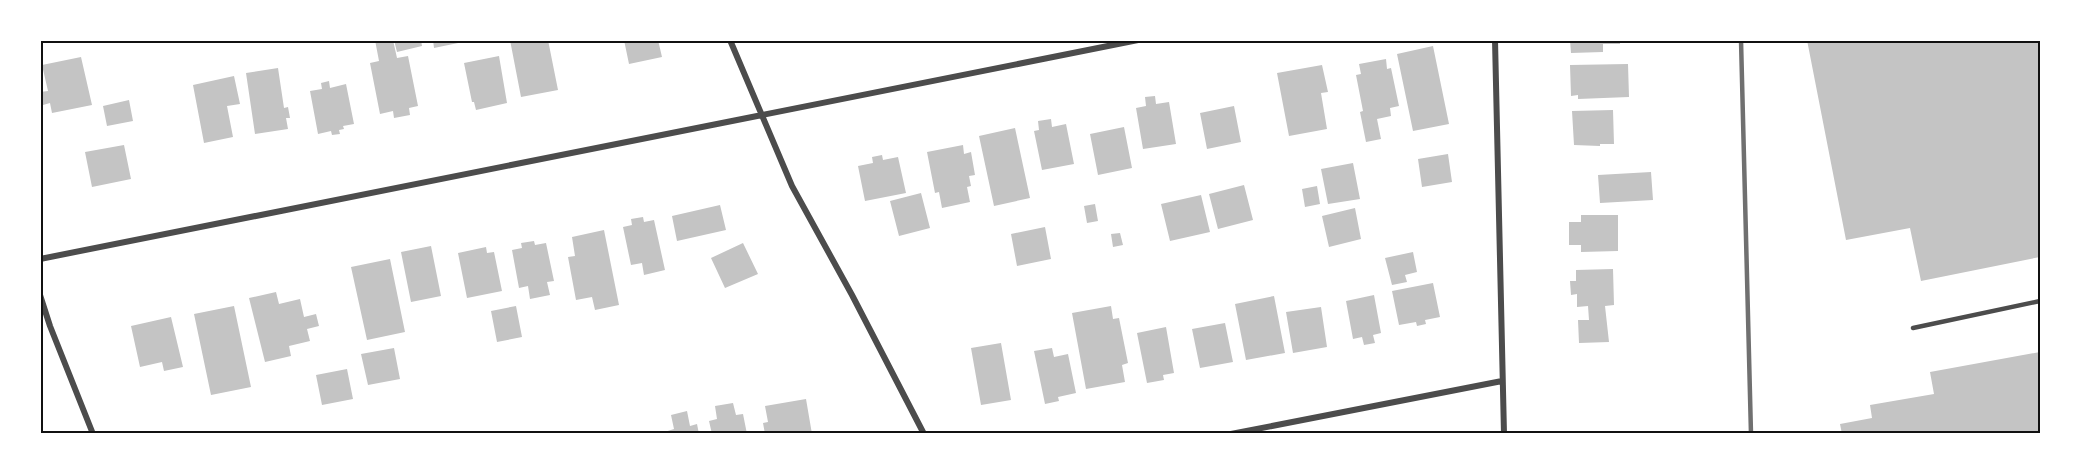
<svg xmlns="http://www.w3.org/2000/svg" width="2081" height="474" viewBox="0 0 2081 474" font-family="'Sofia Sans Condensed',sans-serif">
  <rect width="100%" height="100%" fill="#fff"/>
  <!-- building -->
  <path fill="#c4c4c4" d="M375,40H393L397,58L408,56L418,106L409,108L410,115L394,118L393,111L380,114L370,63L379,61Z
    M394,40H421L422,46L397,52Z
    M433,40H463V42L434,48Z
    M510,40H548L558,90L521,97Z
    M624,40H658L662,57L629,64Z
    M1570,40H1620V44H1603V52L1571,53Z
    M1807,40H2040V257L1921,281L1910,228L1846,240Z
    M1433,46L1449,124L1413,131L1397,54Z
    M499,56L507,103L476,110L474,102H472L464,63Z
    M81,57L92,105L52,113L50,103L43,105L40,92L48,91L42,65Z
    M1386,59L1387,69L1391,68L1399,106L1390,108L1391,116L1377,119L1381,139L1366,142L1360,112L1363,111L1356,75L1361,74L1359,64Z
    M1628,64L1629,97L1578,99V95L1571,96L1570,65Z
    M1322,65L1328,92L1321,93L1327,129L1289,136L1277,73Z
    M278,68L284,108L288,107L290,118H286L288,129L255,134L246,73Z
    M234,76L240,104L227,106L233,137L204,143L193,85Z
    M329,81L330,88L346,84L354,124L343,126L344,129L339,130L340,134L332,135L331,131L318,134L310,91L322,89L321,83Z
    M1155,96L1156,104L1169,102L1176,144L1143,149L1136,108L1146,106L1145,97Z
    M129,100L133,121L107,126L103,106Z
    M1234,106L1241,142L1207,149L1200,113Z
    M1613,110L1614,144H1600V146L1574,145L1572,111Z
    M1051,119L1052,127L1066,124L1074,164L1042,170L1034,131L1039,130L1038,121Z
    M1124,127L1132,168L1098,175L1090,134Z
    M1015,128L1030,198L994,206L979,136Z
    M124,145L131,179L92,187L85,152Z
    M963,145L964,154L971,152L975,175L969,176L971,186L967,187L970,202L942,208L939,192L935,193L927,152Z
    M1448,154L1452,182L1422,187L1418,159Z
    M882,155L883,160L898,157L906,193L865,201L858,166L873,163L872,157Z
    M1353,163L1360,199L1328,204L1321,169Z
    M1651,172L1653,200L1600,203L1598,175Z
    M1244,185L1253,220L1218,229L1209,194Z
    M1317,186L1320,204L1305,207L1302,189Z
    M921,193L930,228L899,236L890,201Z
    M1201,195L1210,232L1170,241L1161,204Z
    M1095,204L1098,221L1087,223L1084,206Z
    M720,205L726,230L677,241L672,216Z
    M1355,208L1361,239L1329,247L1322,216Z
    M1581,215H1618V251L1581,252V245H1569V222H1581Z
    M643,217L644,222L654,220L665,270L644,275L642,263L631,265L623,227L632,225L631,219Z
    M1045,227L1051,259L1017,266L1011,234Z
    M604,230L619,305L595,310L592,297L576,300L568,257L575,256L572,237Z
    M1120,233L1123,245L1113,247L1111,234Z
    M534,241L535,245L546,243L554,281L547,282L550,295L530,299L528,286L519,288L512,250L522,248L521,243Z
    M743,243L758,274L725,288L711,258Z
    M431,246L441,296L411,302L401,252Z
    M486,247L487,253L494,252L502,291L467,298L458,253Z
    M1413,252L1417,272L1405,275L1407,282L1392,285L1385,258Z
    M390,259L405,332L367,340L351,267Z
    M1613,269L1614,305L1605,306L1609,342L1579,343L1578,320H1589L1588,306L1577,307V294L1571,295L1570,281H1576V270Z
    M1433,283L1440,317L1425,320L1426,324L1417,326L1416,322L1399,325L1392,291Z
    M276,292L279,304L300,299L304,317L316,314L319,326L307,329L310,341L289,346L291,356L265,362L249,298Z
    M1374,295L1381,333L1373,335L1375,343L1364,345L1362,337L1353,339L1346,301Z
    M1274,296L1285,353L1246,360L1235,304Z
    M234,306L251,387L211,395L194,314Z
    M516,306L522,337L497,342L491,311Z
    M1111,306L1113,319L1119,318L1128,363L1122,365L1125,382L1086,389L1072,313Z
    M1321,307L1327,347L1293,353L1286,312Z
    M171,317L183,367L164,371L162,362L140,367L131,326Z
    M1225,323L1233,362L1200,368L1192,329Z
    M1166,327L1174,373L1163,375L1164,380L1147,383L1137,333Z
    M1001,343L1011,400L981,405L971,348Z
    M394,348L400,379L368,385L361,354Z
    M1052,348L1054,357L1068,354L1076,393L1058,397L1059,401L1045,404L1034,351Z
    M2040,352V434H1842L1840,424L1872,418L1870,405L1934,394L1930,372Z
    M347,369L353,399L322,405L316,375Z
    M806,399L812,434H765L763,423L768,422L765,406Z
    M733,403L736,415L743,414L747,434H712L709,421L717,419L715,406Z
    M687,411L690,426L697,424L699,434H658L674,429L671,415Z"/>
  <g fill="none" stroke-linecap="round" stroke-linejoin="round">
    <!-- service -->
    <path stroke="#4c4c4c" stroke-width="4.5" d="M1913,328L2040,301"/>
    <!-- minor -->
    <path stroke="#4c4c4c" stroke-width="6" d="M730,40L792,186L852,295L924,434
      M1495,40L1504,434
      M40,259L1138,40
      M40,295L50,326L93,434
      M1231,434L1502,381"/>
    <!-- rail -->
    <path stroke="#707070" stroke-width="4.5" d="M1741,40L1751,434"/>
  </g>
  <!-- border -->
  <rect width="2081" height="474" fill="none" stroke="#ffffff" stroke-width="84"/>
  <rect x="42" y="42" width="1997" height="390" fill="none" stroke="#111" stroke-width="2"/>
</svg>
